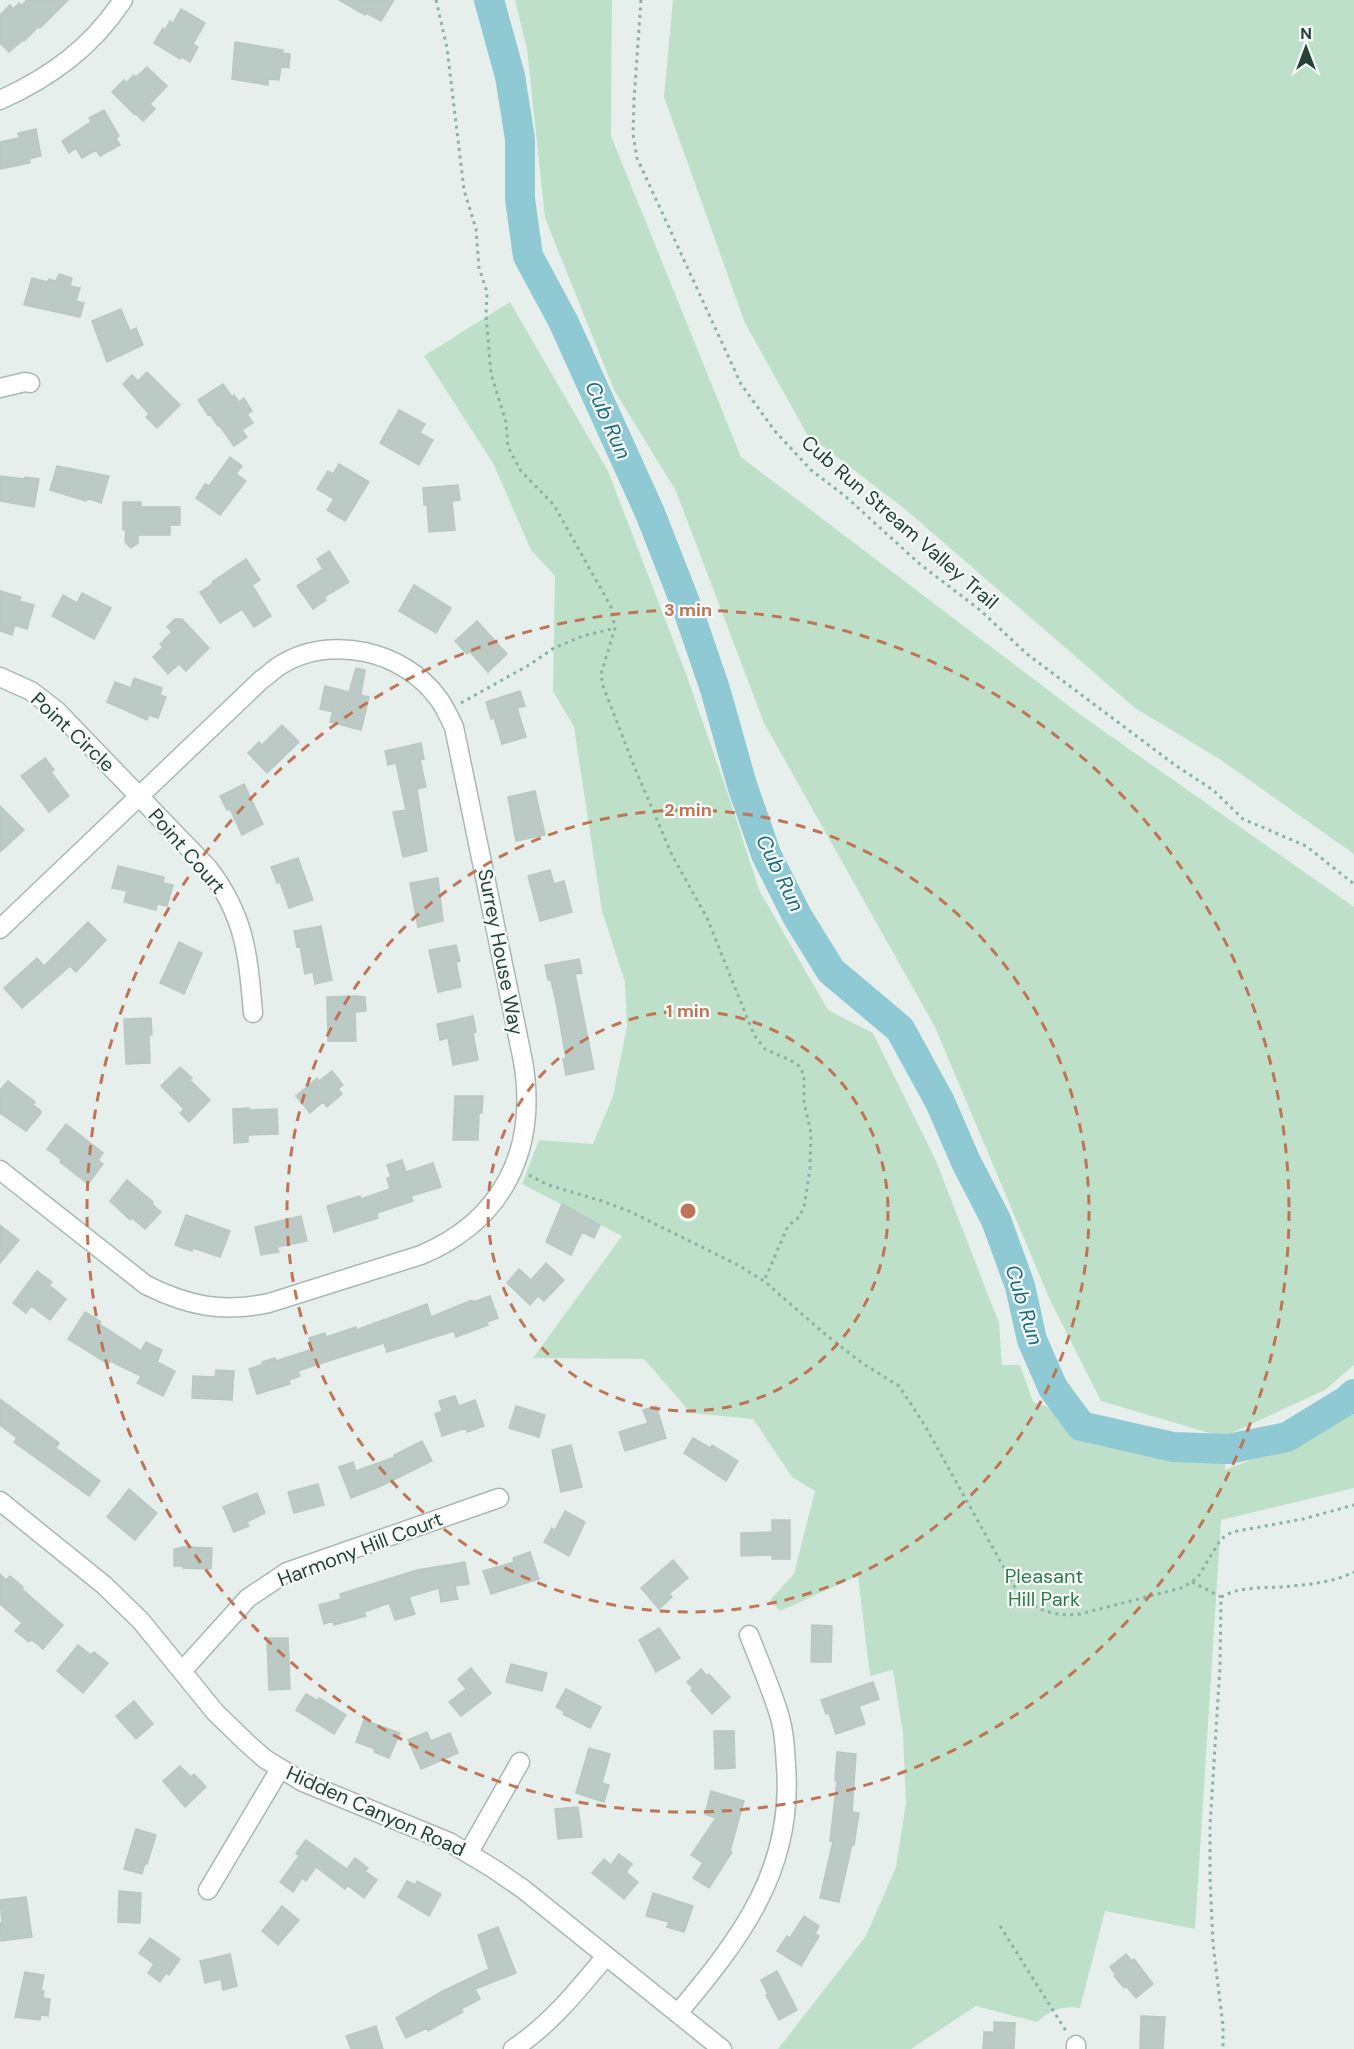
<svg xmlns="http://www.w3.org/2000/svg" width="1354" height="2049" viewBox="0 0 1354 2049" font-family="'DM Sans',sans-serif">
  <rect width="100%" height="100%" fill="#e6efeb"/>
  <!-- green -->
  <path fill="#bfe0c8" d="M515,0H612L611,136L741,457L1085,718L1354,907V1365L1325,1390L1223,1437L1101,1401L1050,1300L935,1027L764,723L676,491L614,390L545,218L527,49Z
    M673,0H1354V854L1221,760L1135,708L906,510L807,434L745,323L664,97Z
    M510,302L608,471L685,671L732,806L759,890L828,1010L873,1033L936,1161L999,1323L1002,1365H1020L1033,1402L1206,1460L1226,1454L1225,1470L1321,1433L1354,1409V1488L1221,1520L1195,1929L1105,1911L1080,2008C1062,2005 1050,2010 1037,2022L976,2006L911,2049H778L866,1936L896,1867L906,1803L903,1734L893,1670L870,1676L858,1576L780,1611L770,1600L794,1574L815,1491L792,1477L753,1419L691,1413L644,1359L533,1358L622,1236L522,1184L539,1140L593,1144L613,1096L627,1027L625,982L602,911L574,727L553,691L555,576L531,550L493,463L424,356Z"/>
  <g fill="none" stroke-linecap="round" stroke-linejoin="round">
    <!-- river -->
    <path stroke="#8ec9d4" stroke-width="30" d="M489,0L510,76L520,139V199L528,256L563,321L650,513L688,610L715,689L742,785L766,854L797,916L831,971L900,1029L940,1102L966,1162L996,1220L1020,1286L1032,1340L1053,1388L1081,1426L1173,1447L1228,1449L1287,1437L1346,1401L1354,1394"/>
  </g>
  <!-- building -->
  <path fill="#bbcac4" stroke="#b8c9c2" stroke-width="1.5" d="M27,0H68L40,28L39,26L24,41L23,40L9,52L0,43V15L10,5L13,9L19,3L21,6Z
    M339,0H394L381,21L366,13L365,15Z
    M181,9L205,23L193,44L198,47L190,62L182,57L180,59L154,43L163,28L165,30L170,21L173,23Z
    M235,42L283,50L282,53L290,54L289,68L281,67L279,80L268,79V85L232,79Z
    M147,67L167,86L150,104L155,109L143,121L135,113L134,114L112,92L124,80L126,83L134,75L136,77Z
    M104,110L119,136L116,138L120,145L100,156L96,150L82,158L76,148L69,153L62,141L91,122L89,118Z
    M36,129L41,156L29,159L30,163L0,169V142L19,138L18,133Z
    M59,274L72,278L70,286L80,288L76,301L84,303L80,317L24,305L32,278L47,282L49,279L56,281Z
    M121,309L130,331L136,328L143,345L107,362L92,321Z
    M147,372L180,405L157,428L146,417L149,414L123,384L132,375L138,381Z
    M223,384L232,397L234,395L239,402L244,398L252,411L247,414L253,423L242,430L247,437L234,446L219,425L218,426L210,414L208,415L198,400Z
    M399,410L425,424L420,433L433,440L419,465L380,443Z
    M230,457L242,466L236,474L246,481L220,515L196,498L205,484L209,486Z
    M339,464L369,482L345,521L327,510L334,499L317,489L328,471L333,474Z
    M57,466L109,476L101,503L87,498L86,501L50,490Z
    M0,476L25,479V477L39,479L34,507L0,501Z
    M458,485L460,500L452,501L455,530L429,532L427,504L424,505L423,488Z
    M123,502H141V507H180V525H170V535H138V543L131,548L125,542L126,530H123Z
    M329,551L349,582L324,597L326,600L313,609L297,586L323,569L317,559Z
    M246,559L260,580L252,585L271,616L254,627L242,609L220,623L200,592L213,584L212,582Z
    M414,585L451,608L436,633L399,611Z
    M0,591L21,597L19,601L34,605L27,629L15,625L12,635L0,631Z
    M82,593L111,608L94,639L52,616L63,595L77,603Z
    M175,619H182L209,648L186,671L179,664L168,674L153,657L163,647L160,644L172,632L167,627Z
    M477,621L507,654L488,672L470,652L467,654L455,641Z
    M356,668L365,670L361,695L369,697L361,730L330,722L333,712L320,709L325,686L349,692Z
    M134,678L162,688L160,695L166,697L158,718L149,715L147,720L107,702L115,682L131,688Z
    M520,691L525,706L517,708L526,737L502,744L494,718L491,719L486,702Z
    M282,725L299,742L267,773L248,753L259,742L262,745Z
    M421,743L424,759L420,760L426,787L417,789L427,851L403,857L393,812L406,810L396,763L388,765L385,751Z
    M45,758L54,770L51,772L69,796L49,812L21,776Z
    M244,784L263,824L242,835L230,809L227,810L220,796Z
    M535,791L545,835L516,841L508,797Z
    M0,806L24,830L0,852Z
    M298,858L313,900L289,908L280,882L277,883L271,867Z
    M118,866L164,877L163,883L173,885L167,906L157,904L156,910L124,902L127,891L112,888Z
    M550,870L554,884L564,881L572,912L540,921L528,876Z
    M438,878L443,921L418,927L410,883Z
    M88,922L106,940L76,972L70,966L22,1008L4,988L37,958L44,966Z
    M321,926L332,980L315,984L313,972L305,974L300,946L297,947L294,931Z
    M179,942L202,953L184,994L160,983Z
    M456,945L460,961L456,962L461,987L438,992L429,950Z
    M579,959L582,973L575,974L594,1069L566,1075L563,1059L566,1058L557,1007L551,980H548L545,965Z
    M355,996L365,997L366,1011L355,1012L356,1041H328L327,997Z
    M473,1016L476,1032L473,1033L478,1060L453,1065L448,1038L440,1040L437,1024Z
    M151,1018L152,1035H149L150,1063L126,1064L124,1019Z
    M180,1067L192,1078L190,1080L210,1100L189,1122L180,1113L184,1109L161,1086Z
    M332,1071L343,1085L338,1089L342,1094L327,1107L323,1102L310,1113L296,1096L317,1078L319,1081Z
    M8,1081L35,1102L33,1105L40,1110L41,1113L26,1131L0,1113V1090Z
    M455,1096H483L482,1113H479L478,1140H453Z
    M249,1108V1110L277,1109L278,1134L248,1135V1142L234,1143L233,1109Z
    M66,1124L103,1153L98,1160L103,1164L88,1184L60,1162L62,1160L47,1149Z
    M402,1160L406,1172L433,1163L441,1187L411,1196L413,1201L377,1213L378,1218L334,1232L327,1206L360,1196L361,1199L390,1189L387,1178L391,1177L387,1165Z
    M127,1180L153,1202L152,1204L161,1212L145,1229L132,1218L130,1220L110,1201Z
    M562,1204L600,1225L594,1238L582,1232L571,1255L546,1242Z
    M186,1215L230,1231L220,1257L193,1248L192,1251L175,1245Z
    M301,1216L307,1241L277,1247L279,1252L261,1255L255,1227Z
    M0,1225L19,1240L0,1263Z
    M546,1263L564,1280L544,1301L538,1296L530,1305L507,1283L519,1269L531,1280Z
    M37,1271L52,1282L49,1285L66,1299L50,1320L31,1306L26,1313L13,1303Z
    M490,1296L498,1318L487,1322L488,1325L456,1337L454,1331L387,1352L384,1343L298,1371L300,1376L289,1380L290,1384L257,1394L249,1369L263,1364L262,1362L275,1358L276,1361L313,1349L309,1338L325,1333L326,1337L356,1327V1330L427,1304L431,1317L472,1300L473,1302Z
    M85,1312L101,1322L99,1324L141,1351L146,1342L162,1350L157,1362L175,1371L163,1396L137,1383L141,1376L110,1361L108,1364L68,1339Z
    M216,1370L234,1371L232,1400L192,1398L193,1376L215,1377Z
    M455,1396L459,1406L475,1400L484,1426L467,1432L466,1428L442,1436L435,1414L442,1411L439,1401Z
    M0,1399L59,1443L56,1448L100,1481L89,1496L14,1442L17,1438L0,1425Z
    M516,1406L545,1415L539,1437L509,1428Z
    M656,1406L666,1438L625,1451L619,1432L648,1423L643,1410Z
    M693,1438L710,1448L712,1445L738,1461L726,1481L684,1453Z
    M422,1441L432,1461L381,1486L351,1498L339,1467L353,1462L356,1471L395,1457L394,1455Z
    M571,1445L582,1487L561,1492L552,1450Z
    M318,1484L324,1505L294,1513L288,1492Z
    M129,1489L157,1513L135,1540L107,1517Z
    M257,1493L265,1513L247,1522L249,1526L234,1532L223,1507Z
    M565,1511L585,1522L569,1556L544,1542L552,1528L555,1530Z
    M772,1520H790V1559H772V1555L741,1556V1533L772,1532Z
    M184,1547L212,1548L211,1569L183,1568V1566H174V1549Z
    M530,1552L539,1579L491,1594L483,1571L514,1562L513,1558Z
    M673,1560L688,1578L669,1594L672,1597L659,1609L641,1588Z
    M465,1562L469,1584L455,1586L458,1599L441,1602L439,1588L409,1597L415,1614L395,1620L389,1603L364,1612L366,1616L334,1625L333,1621L324,1624L319,1605L341,1599L340,1594L417,1570Z
    M0,1574L6,1580L10,1576L23,1587L22,1589L63,1625L43,1649L31,1639L29,1642L15,1631L22,1623L0,1604Z
    M812,1625L832,1626L831,1662H811Z
    M659,1628L680,1658L656,1672L639,1640Z
    M267,1638H288L290,1689L269,1690Z
    M78,1645L91,1655L94,1652L108,1663L83,1693L57,1671Z
    M511,1664L547,1673L542,1691L506,1682Z
    M471,1668L491,1693L461,1716L449,1702L466,1689L458,1679Z
    M701,1669L707,1676L709,1674L730,1697L712,1714L691,1690L693,1688L687,1682Z
    M873,1682L879,1699L859,1706L865,1724L836,1734L829,1713L826,1714L821,1700Z
    M566,1689L601,1707L590,1728L563,1714L565,1712L556,1707Z
    M306,1694L318,1701L319,1698L346,1715L334,1734L296,1710Z
    M134,1701L153,1724L136,1739L116,1716Z
    M364,1720L400,1733L389,1758L374,1752L375,1749L356,1742Z
    M714,1731H734L735,1768L715,1769Z
    M427,1732L431,1741L450,1733L458,1753L421,1769L408,1740Z
    M589,1748L610,1754L602,1783L609,1785L604,1802L576,1793Z
    M837,1752L856,1754L852,1812L859,1813L854,1845L852,1844L839,1902L820,1898L833,1841H830L837,1781L835,1780Z
    M180,1766L191,1777L194,1774L206,1787L185,1807L163,1781Z
    M711,1791L744,1801L730,1851L732,1852L709,1888L693,1878L703,1863L691,1855L716,1818L705,1814Z
    M578,1807L582,1837L558,1839L555,1809Z
    M136,1829L156,1835L147,1864L145,1863L142,1874L124,1869Z
    M306,1840L347,1869L355,1858L368,1868L365,1871L377,1880L364,1898L347,1885L345,1889L316,1867L306,1881L302,1878L293,1892L280,1882L299,1856L296,1853Z
    M619,1854L632,1864L626,1872L638,1882L624,1899L592,1873L604,1859L611,1865Z
    M407,1881L415,1885L417,1881L441,1894L429,1916L398,1897Z
    M119,1891L141,1893L140,1923L118,1922Z
    M653,1893L693,1906L684,1932L667,1927L669,1922L646,1916Z
    M26,1897L32,1937L1,1941L0,1923L2,1922L0,1900Z
    M282,1906L299,1920L278,1945L262,1931Z
    M804,1916L819,1926L815,1934L819,1936L801,1966L777,1951L787,1936L790,1938Z
    M498,1927L516,1973L475,1989L480,1999L461,2009L463,2012L428,2031L427,2028L406,2038L396,2018L441,1992L489,1969L478,1935Z
    M150,1938L180,1959L169,1975L166,1973L160,1982L148,1973L154,1964L139,1953Z
    M230,1954L237,1986L223,1990L221,1979L205,1983L200,1961Z
    M1126,1954L1132,1961L1134,1959L1153,1984L1136,1998L1126,1986L1124,1988L1114,1976L1116,1975L1110,1967Z
    M777,1971L797,2010L779,2020L766,1995L768,1994L761,1980Z
    M25,1972L44,1975L41,1991H44L43,1998L50,1999L48,2016L41,2015L40,2020L15,2017Z
    M1141,2016L1165,2017L1163,2049H1140Z
    M994,2022L1015,2023L1014,2049H983L984,2032H994Z
    M376,2026L383,2049H351L346,2036Z"/>
  <g fill="none" stroke-linecap="round" stroke-linejoin="round">
    <defs>
      <path id="minor" d="M0,100C51,77 92,47 123,0
        M0,388L25,382L30,383
        M0,677L31,691L57,711L208,868C245,916 248,954 253,1013
        M0,929L261,680C267,676 273,670 279,666C330,633 404,651 438,698C445,707 449,717 454,727L523,1061C538,1149 504,1220 421,1255L269,1303C222,1313 188,1306 146,1285L0,1170
        M0,1501L104,1585L141,1621L215,1712L248,1744L265,1759L303,1782L449,1842L494,1869L523,1889L722,2049
        M183,1670L248,1598L287,1572L499,1498
        M469,1852L520,1762
        M208,1890L280,1769
        M678,2013C741,1938 794,1869 786,1766C785,1747 784,1729 778,1711C770,1686 759,1660 749,1635
        M513,2049C550,2025 578,1990 606,1956
        M1076,2049V2045"/>
    </defs>
    <!-- minor casing -->
    <use href="#minor" stroke="#a8b8b2" stroke-width="21"/>
    <!-- path -->
    <path stroke="#86b3a5" stroke-width="3" stroke-dasharray="3 4.5" stroke-linecap="butt" d="M436,0L447,48L464,190L476,229L479,268L487,292L486,315L491,374L506,422L508,447L521,471L554,505L611,607L615,628L601,674L603,686L634,766L672,855L707,918L754,1035L765,1049L790,1060L799,1066L804,1075V1102L811,1133L810,1169L804,1207L799,1217L788,1226L764,1281
      M641,0L634,100L633,134L637,158L741,384L774,430L811,470L845,496L921,565L980,610L1027,654L1175,765L1213,790L1243,819L1306,846L1354,884
      M461,703L529,665L554,648L583,636L615,628
      M529,1175L548,1185L602,1201L631,1212L738,1265L764,1281L826,1335L862,1363L899,1386L924,1424L1019,1595C1038,1611 1056,1617 1080,1614L1181,1588L1192,1582L1199,1575L1221,1539L1232,1532L1303,1519L1354,1505
      M1192,1582L1221,1597L1220,1666L1210,1826V1877L1213,1944L1223,2026V2049
      M1221,1597C1239,1587 1260,1588 1281,1587C1305,1585 1332,1583 1354,1572
      M1000,1926L1066,2031"/>
    <!-- minor -->
    <use href="#minor" stroke="#fff" stroke-width="18"/>
  </g>
  <!-- distance rings -->
  <g fill="none" stroke="#c07456" stroke-width="3" stroke-dasharray="10 8">
    <circle cx="688" cy="1211" r="200"/>
    <circle cx="688" cy="1211" r="401"/>
    <circle cx="688" cy="1211" r="601"/>
  </g>
  <g text-anchor="middle" stroke-width="4.5" stroke-linejoin="round" paint-order="stroke">
    <!-- street labels -->
    <g font-size="20" fill="#24423a" stroke="#f7fbf9">
      <text transform="translate(900 522) rotate(41)" y="7">Cub Run Stream Valley Trail</text>
      <text transform="translate(73 732) rotate(43)" y="7">Point Circle</text>
      <text transform="translate(187 851) rotate(49)" y="7">Point Court</text>
      <text transform="translate(501 952) rotate(79)" y="7">Surrey House Way</text>
      <text transform="translate(360 1549) rotate(-21)" y="7">Harmony Hill Court</text>
      <text transform="translate(376 1811) rotate(24)" y="7">Hidden Canyon Road</text>
    </g>
    <!-- park labels -->
    <g font-size="20" fill="#2d7a4b" stroke="#f7fbf9">
      <text x="1044" y="1583">Pleasant<tspan x="1044" dy="23">Hill Park</tspan></text>
    </g>
    <!-- water labels -->
    <g font-size="21" font-style="italic" fill="#1c6f80" stroke="#f7fbf9">
      <text transform="translate(608 420) rotate(66)" y="7">Cub Run</text>
      <text transform="translate(780 873) rotate(64)" y="7">Cub Run</text>
      <text transform="translate(1024 1305) rotate(73)" y="7">Cub Run</text>
    </g>
  </g>
  <circle cx="688" cy="1211" r="9" fill="#c07456" stroke="#f7fbf9" stroke-width="3"/>
  <g font-size="18" text-anchor="middle" font-weight="bold" fill="#c07456" stroke="#f7fbf9" stroke-width="4.5" stroke-linejoin="round" paint-order="stroke">
    <text x="688" y="616">3 min</text>
    <text x="688" y="816">2 min</text>
    <text x="688" y="1017">1 min</text>
  </g>
  <!-- north arrow -->
  <g transform="translate(1306 48)" stroke="#f7fbf9" stroke-width="4.5" paint-order="stroke">
  <path d="M0-4.5L10 22L0 15L-10 22Z" fill="#24423a"/>
  <text y="-9" font-size="16" font-weight="bold" text-anchor="middle" fill="#24423a">N</text>
  </g>
</svg>
